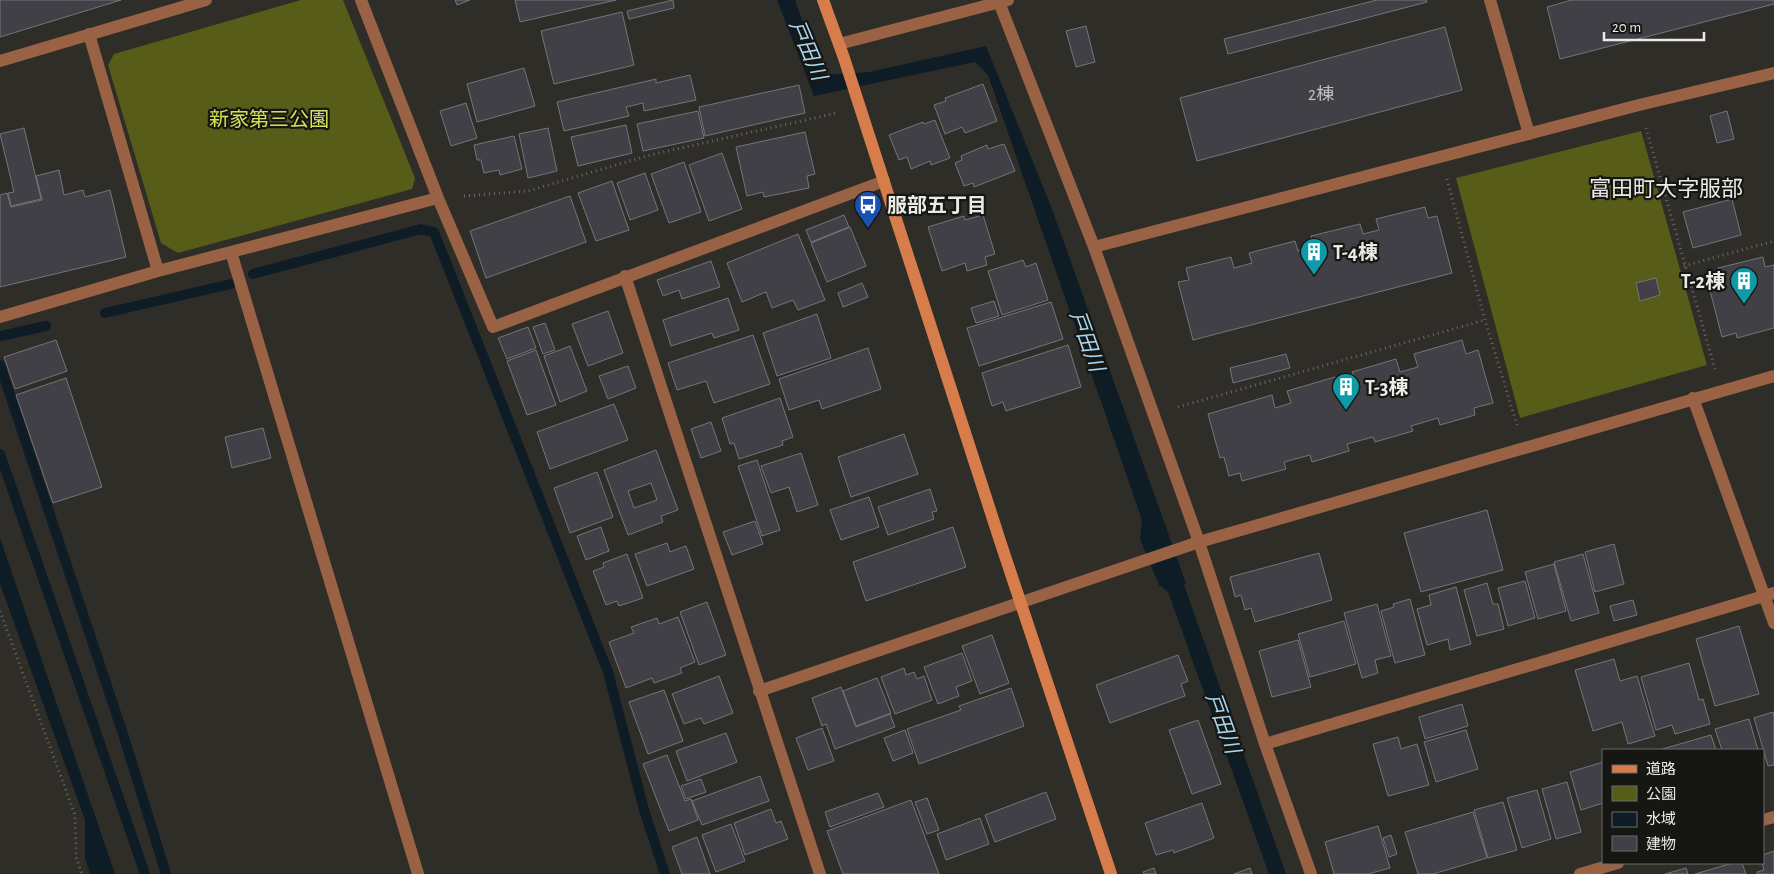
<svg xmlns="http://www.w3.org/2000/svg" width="1774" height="874" viewBox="0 0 1774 874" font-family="'Alegreya Sans','Noto Sans JP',sans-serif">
  <rect width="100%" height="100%" fill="#2f2d28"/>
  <!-- green -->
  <path fill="#575c18" d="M301,0H343L415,178L412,189L178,253L161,243L108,65L114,54Z
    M1641,131L1707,365L1520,418L1456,178Z"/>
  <!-- water -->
  <path fill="#0e1d25" d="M777,0H795L822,75L869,72L986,46L1052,209L1186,583L1184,585L1286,874H1269L1168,592L1159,585L1140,539L1142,520L988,75L975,62L814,96Z
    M0,538L115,874H90L85,858V820L0,584Z"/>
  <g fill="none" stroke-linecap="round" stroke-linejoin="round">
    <!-- stream -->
    <path stroke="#0e1d25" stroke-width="10" d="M253,274L421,229L434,232L608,672L644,810L665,874
      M105,313L231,284
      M0,336L46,326
      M0,365L124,737L166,874
      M0,454L145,874"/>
  </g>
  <!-- building -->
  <path fill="#404046" stroke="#74757b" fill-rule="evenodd" d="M0,0H121L0,37Z
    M455,0H470L457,5Z
    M515,0H616L520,22Z
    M673,0L674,8L629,19L627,11Z
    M1377,0H1426L1427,2L1228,54L1224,39Z
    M1572,0H1774V4L1560,59L1547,7Z
    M622,12L634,65L554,84L541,31Z
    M1086,26L1095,62L1076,67L1066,31Z
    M1445,27L1462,90L1197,161L1180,98Z
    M524,68L535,106L477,122L467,84Z
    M690,75L696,100L644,111L643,103L626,107L629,116L564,131L557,102L656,79V83Z
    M983,84L997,121L965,133L962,127L945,134L934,105L946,101L945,98Z
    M799,85L805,113L705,136L699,107Z
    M466,103L477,138L451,146L440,111Z
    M698,111L704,138L643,151L637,124Z
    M1727,111L1734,139L1717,143L1710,116Z
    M935,120L950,158L931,165L930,161L911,169L907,157L899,160L889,135L923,122L924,124Z
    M626,125L632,153L578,166L571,137Z
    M24,128L41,199L11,206L8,193L14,192L0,134Z
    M548,128L557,171L528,178L519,134Z
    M805,132L815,174L807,176L809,188L764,197L763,192L747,196L736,147Z
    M514,136L522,169L500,175L499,170L484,173L481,160H477L474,145Z
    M1004,144L1015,171L974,187L973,183L964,186L955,163L962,160L961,156L987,145L988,149Z
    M722,153L742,209L709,221L689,165Z
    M684,162L701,212L669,223L651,174Z
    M59,170L64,195L83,190L85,197L110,190L126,257L0,287V195L7,193L11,207L42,200L36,176Z
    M645,173L658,210L630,220L617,183Z
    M612,181L629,230L596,241L578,193Z
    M570,196L586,242L486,278L470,231Z
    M1732,199L1741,235L1693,248L1683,212Z
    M1425,207L1428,218L1437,216L1452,273L1193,340L1178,282L1189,280L1186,268L1231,257L1234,268L1252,263L1249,253L1295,241L1298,251L1314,247L1311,236L1360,224L1363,234L1379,230L1376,219Z
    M844,215L849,227L811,242L806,230Z
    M983,215L995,254L985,257L987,265L967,271L965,263L942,271L928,227L964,216L965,220Z
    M850,227L866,266L827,282L811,243Z
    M798,234L825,300L798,310L793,300L772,308L766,292L742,302L727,263Z
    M1763,257L1765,267L1774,265V328L1737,338L1736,333L1722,337L1708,283L1721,279L1718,268Z
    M1023,260L1026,267L1036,263L1048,300L1002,315L988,271Z
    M711,261L720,287L682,299L679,290L663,296L657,280Z
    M1656,278L1660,295L1640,301L1636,283Z
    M862,283L868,297L843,307L838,293Z
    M728,298L739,330L714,338L712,333L671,346L663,320Z
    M994,301L999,316L976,323L971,308Z
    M1051,302L1063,339L979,366L967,328Z
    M608,311L623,353L588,366L572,324Z
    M817,314L831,358L777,376L763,333Z
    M545,323L555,350L543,354L533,327Z
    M528,327L536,348L507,359L498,338Z
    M753,335L770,384L714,403L706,381L677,390L668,363Z
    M56,340L67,371L15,389L4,357Z
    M1462,340L1466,354L1478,350L1493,403L1474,408L1475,415L1440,425L1438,418L1411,426L1413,431L1375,442L1373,437L1347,444L1349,451L1312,462L1310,455L1284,462L1286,469L1242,481L1240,473L1229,476L1224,457L1220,458L1208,414L1272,395L1275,408L1291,403L1287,391L1335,377L1338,390L1356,385L1352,372L1396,359L1400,372L1418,367L1414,354Z
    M1068,345L1081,387L1006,411L1003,402L992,406L982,373Z
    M570,346L587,391L560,402L544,356Z
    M868,348L881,389L822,409L819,400L789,410L779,379Z
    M536,350L556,405L527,415L507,361Z
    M1286,354L1290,368L1233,383L1230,368Z
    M628,366L636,388L608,399L599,376Z
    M66,378L102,487L53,503L16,395Z
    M780,398L793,437L782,441L783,445L739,459L734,443L730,444L722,418Z
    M614,404L628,440L550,469L537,432Z
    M711,422L721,451L701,458L691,429Z
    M263,428L271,458L232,468L225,437Z
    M904,434L918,474L851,497L838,457Z
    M656,450L678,510L661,516L663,522L628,535L604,470ZM651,483L657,500L634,508L628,491Z
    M801,453L818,505L797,512L789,487L771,493L761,466Z
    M757,460L780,530L762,536L738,466Z
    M597,472L613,517L570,533L554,488Z
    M930,489L937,511L932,512L934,519L888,535L878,507Z
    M869,497L879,527L841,540L830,510Z
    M1487,510L1503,570L1421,592L1404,533Z
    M755,521L763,544L732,555L723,532Z
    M601,527L609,551L586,560L577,536Z
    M953,527L966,567L866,601L853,562Z
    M667,543L670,552L686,546L694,569L647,586L635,554Z
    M1614,544L1624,584L1595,592L1585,552Z
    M1319,553L1332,600L1255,622L1251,608L1245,610L1241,595L1235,597L1230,577Z
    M627,554L643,598L619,606L617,601L606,605L593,571L604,567L603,563Z
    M1583,554L1599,613L1571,621L1554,562Z
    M1554,564L1566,611L1538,619L1525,572Z
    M1525,581L1535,618L1508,626L1498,588Z
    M1487,583L1493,604H1498L1504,629L1477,636L1464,590Z
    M1456,587L1471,644L1450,650L1448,639L1427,645L1417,609L1431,605L1429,595Z
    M1410,599L1425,655L1395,663L1381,611L1394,607L1393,604Z
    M1633,600L1637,615L1614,621L1610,606Z
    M707,602L726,655L699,665L680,612Z
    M1377,604L1391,656L1375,660L1378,673L1362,678L1344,613Z
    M678,617L695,662L680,668L682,673L654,683L652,678L626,688L609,642L634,633L631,627L657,618L659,624Z
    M1344,621L1356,664L1310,677L1298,634Z
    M1739,626L1759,694L1715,706L1696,639Z
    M992,635L1009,683L980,694L962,646Z
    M1298,640L1311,687L1272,697L1259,651Z
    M962,653L972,681L956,687L959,696L938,704L924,667Z
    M1178,655L1188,681L1181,684L1185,696L1110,723L1096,685Z
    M1614,659L1620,681L1637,676L1655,736L1628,744L1622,722L1593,731L1575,670Z
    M1689,663L1699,700L1703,699L1710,724L1675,734L1672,725L1656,730L1641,677Z
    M904,668L906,675L914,672L917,679L924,676L932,700L895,714L881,677Z
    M719,676L733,713L704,724L701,718L684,724L672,694Z
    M877,678L891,713L856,726L843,691Z
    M841,687L856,727L890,714L895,727L835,749L826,724L822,726L812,698Z
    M1011,688L1024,726L919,764L907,729L961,710L959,706Z
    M664,690L683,741L648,754L629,702Z
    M1462,704L1468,726L1425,739L1419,717Z
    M1773,712L1774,717V765L1768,766L1754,718Z
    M1749,719L1758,750H1722L1715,729Z
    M1198,720L1221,784L1192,794L1169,730Z
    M822,728L834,761L808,770L796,738Z
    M905,730L913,753L893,761L884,738Z
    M1466,730L1478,769L1436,782L1424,742Z
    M726,733L737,762L687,781L676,751Z
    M1711,735L1716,750H1659Z
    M1398,737L1401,749L1417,744L1429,785L1388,796L1373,744Z
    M667,755L685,801L691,799L698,820L669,831L643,764Z
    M1603,762V803L1581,810L1570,772Z
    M760,776L769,801L702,825L692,801Z
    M701,779L706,792L686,799L681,786Z
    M1567,782L1581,832L1556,839L1542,789Z
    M1537,790L1551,839L1522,848L1507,798Z
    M1046,792L1056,819L995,842L985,815Z
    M878,793L884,807L830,827L825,812Z
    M927,798L939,830L927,834L915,802Z
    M911,800L939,874H843L827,831Z
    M1503,802L1517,850L1488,858L1474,810Z
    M1202,803L1214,838L1174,853L1173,850L1156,855L1145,823Z
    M771,809L776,823L781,821L788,839L745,855L734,823Z
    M1473,812L1487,858L1433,874H1418L1405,832Z
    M980,818L989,844L946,860L937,834Z
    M731,824L745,861L716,872L702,835Z
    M1378,826L1390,868L1368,874H1334L1325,842Z
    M1391,835L1397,854L1389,857L1383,838Z
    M697,837L710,874H682L672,847Z
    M1774,851V874H1757V872L1764,870L1762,863L1763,855Z
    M1733,863H1742L1746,874H1695Z
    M1154,868L1156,874H1144L1143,872Z
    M1250,868L1252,874H1234Z
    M1686,868L1688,874H1665Z"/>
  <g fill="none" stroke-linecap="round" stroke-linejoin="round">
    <!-- path -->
    <path stroke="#6b6965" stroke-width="3" stroke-dasharray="1 4" stroke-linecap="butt" d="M1646,128L1715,369
      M1447,179L1485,320L1517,425
      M464,196L528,191L650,155L837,113
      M1684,266L1774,241
      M1178,407L1485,320
      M0,611L75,815L76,857L82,874"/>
    <!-- lane -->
    <path stroke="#9a6244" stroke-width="12" d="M1490,0L1529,134"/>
    <!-- street -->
    <path stroke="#9a6244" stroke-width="12" d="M361,0L438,198L493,327L884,181
      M999,2L1094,247L1199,542L1265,744L1311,874
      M89,34L158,271
      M839,44L1008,0
      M0,61L206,0
      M1094,247L1639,105L1774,73
      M231,252L418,874
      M625,276L820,874
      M0,317L158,271L438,198
      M1693,398L1774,623
      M759,691L1199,542L1774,376
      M1265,744L1774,593
      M1763,820L1774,817
      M1580,874L1618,863"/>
    <!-- secondary -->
    <path stroke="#d77d4c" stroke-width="12" d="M823,0L844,58L1001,544L1111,874"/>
  </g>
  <!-- icons -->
  <defs>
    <symbol id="bus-pin" viewBox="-11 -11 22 30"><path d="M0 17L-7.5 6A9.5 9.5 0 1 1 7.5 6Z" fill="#1a4fb4" stroke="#161613"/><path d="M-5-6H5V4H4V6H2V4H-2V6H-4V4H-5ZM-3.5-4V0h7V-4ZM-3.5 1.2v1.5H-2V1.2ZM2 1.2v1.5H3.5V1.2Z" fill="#fff"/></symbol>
    <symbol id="building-pin" viewBox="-11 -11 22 30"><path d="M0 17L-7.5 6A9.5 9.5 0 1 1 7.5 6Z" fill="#0f9aa8" stroke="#161613"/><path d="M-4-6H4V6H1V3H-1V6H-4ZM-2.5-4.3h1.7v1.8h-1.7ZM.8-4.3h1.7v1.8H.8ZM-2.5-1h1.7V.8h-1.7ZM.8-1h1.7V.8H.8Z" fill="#fff"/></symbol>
  </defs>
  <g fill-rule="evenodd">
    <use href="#bus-pin" x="852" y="189" width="32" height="43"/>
    <use href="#building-pin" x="1298" y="236" width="32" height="43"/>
    <use href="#building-pin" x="1728" y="265" width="32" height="43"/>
    <use href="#building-pin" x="1330" y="371" width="32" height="43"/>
  </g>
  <g text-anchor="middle" stroke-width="4.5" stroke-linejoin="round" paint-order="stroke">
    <!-- number labels -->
    <g font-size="18" fill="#c0c0bf">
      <text x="1321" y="100">2棟</text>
    </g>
    <!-- park labels -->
    <g font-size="20" fill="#d5e157" stroke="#161613">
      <text x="269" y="126">新家第三公園</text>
    </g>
    <!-- poi labels -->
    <g font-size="20" font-weight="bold" fill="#ebeae7" stroke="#161613" text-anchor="start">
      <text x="887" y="212">服部五丁目</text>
      <text x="1333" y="259">T-4棟</text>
      <text x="1725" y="288" text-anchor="end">T-2棟</text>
      <text x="1365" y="394">T-3棟</text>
    </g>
    <!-- water labels -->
    <g font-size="21" font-style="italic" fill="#a6d8f3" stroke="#161613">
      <text transform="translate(808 50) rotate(67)" y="7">戸田川</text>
      <text transform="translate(1087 341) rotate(70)" y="7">戸田川</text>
      <text transform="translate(1223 723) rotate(70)" y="7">戸田川</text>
    </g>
    <!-- quarter labels -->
    <g font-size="22" fill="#ebeae7" stroke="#161613">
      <text x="1666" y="196">富田町大字服部</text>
    </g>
  </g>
  <!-- legend -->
  <rect x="1602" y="749" width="162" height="115" fill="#161613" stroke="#6b6b68"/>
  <rect x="1612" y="765" width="25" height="8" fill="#d77d4c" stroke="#6b6b68"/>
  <text x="1646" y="774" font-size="15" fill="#ebeae7">道路</text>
  <rect x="1612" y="786" width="25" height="15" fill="#575c18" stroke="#6b6b68"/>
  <text x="1646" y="799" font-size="15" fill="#ebeae7">公園</text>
  <rect x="1612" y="812" width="25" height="15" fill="#0e1d25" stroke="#6b6b68"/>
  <text x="1646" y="824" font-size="15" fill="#ebeae7">水域</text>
  <rect x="1612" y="836" width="25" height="15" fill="#404046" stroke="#6b6b68"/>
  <text x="1646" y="849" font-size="15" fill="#ebeae7">建物</text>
  <!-- scale -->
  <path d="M1604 32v8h100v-8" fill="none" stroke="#ebeae7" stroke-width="2.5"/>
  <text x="1612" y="32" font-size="15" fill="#ebeae7" stroke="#161613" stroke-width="4" paint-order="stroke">20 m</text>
</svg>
